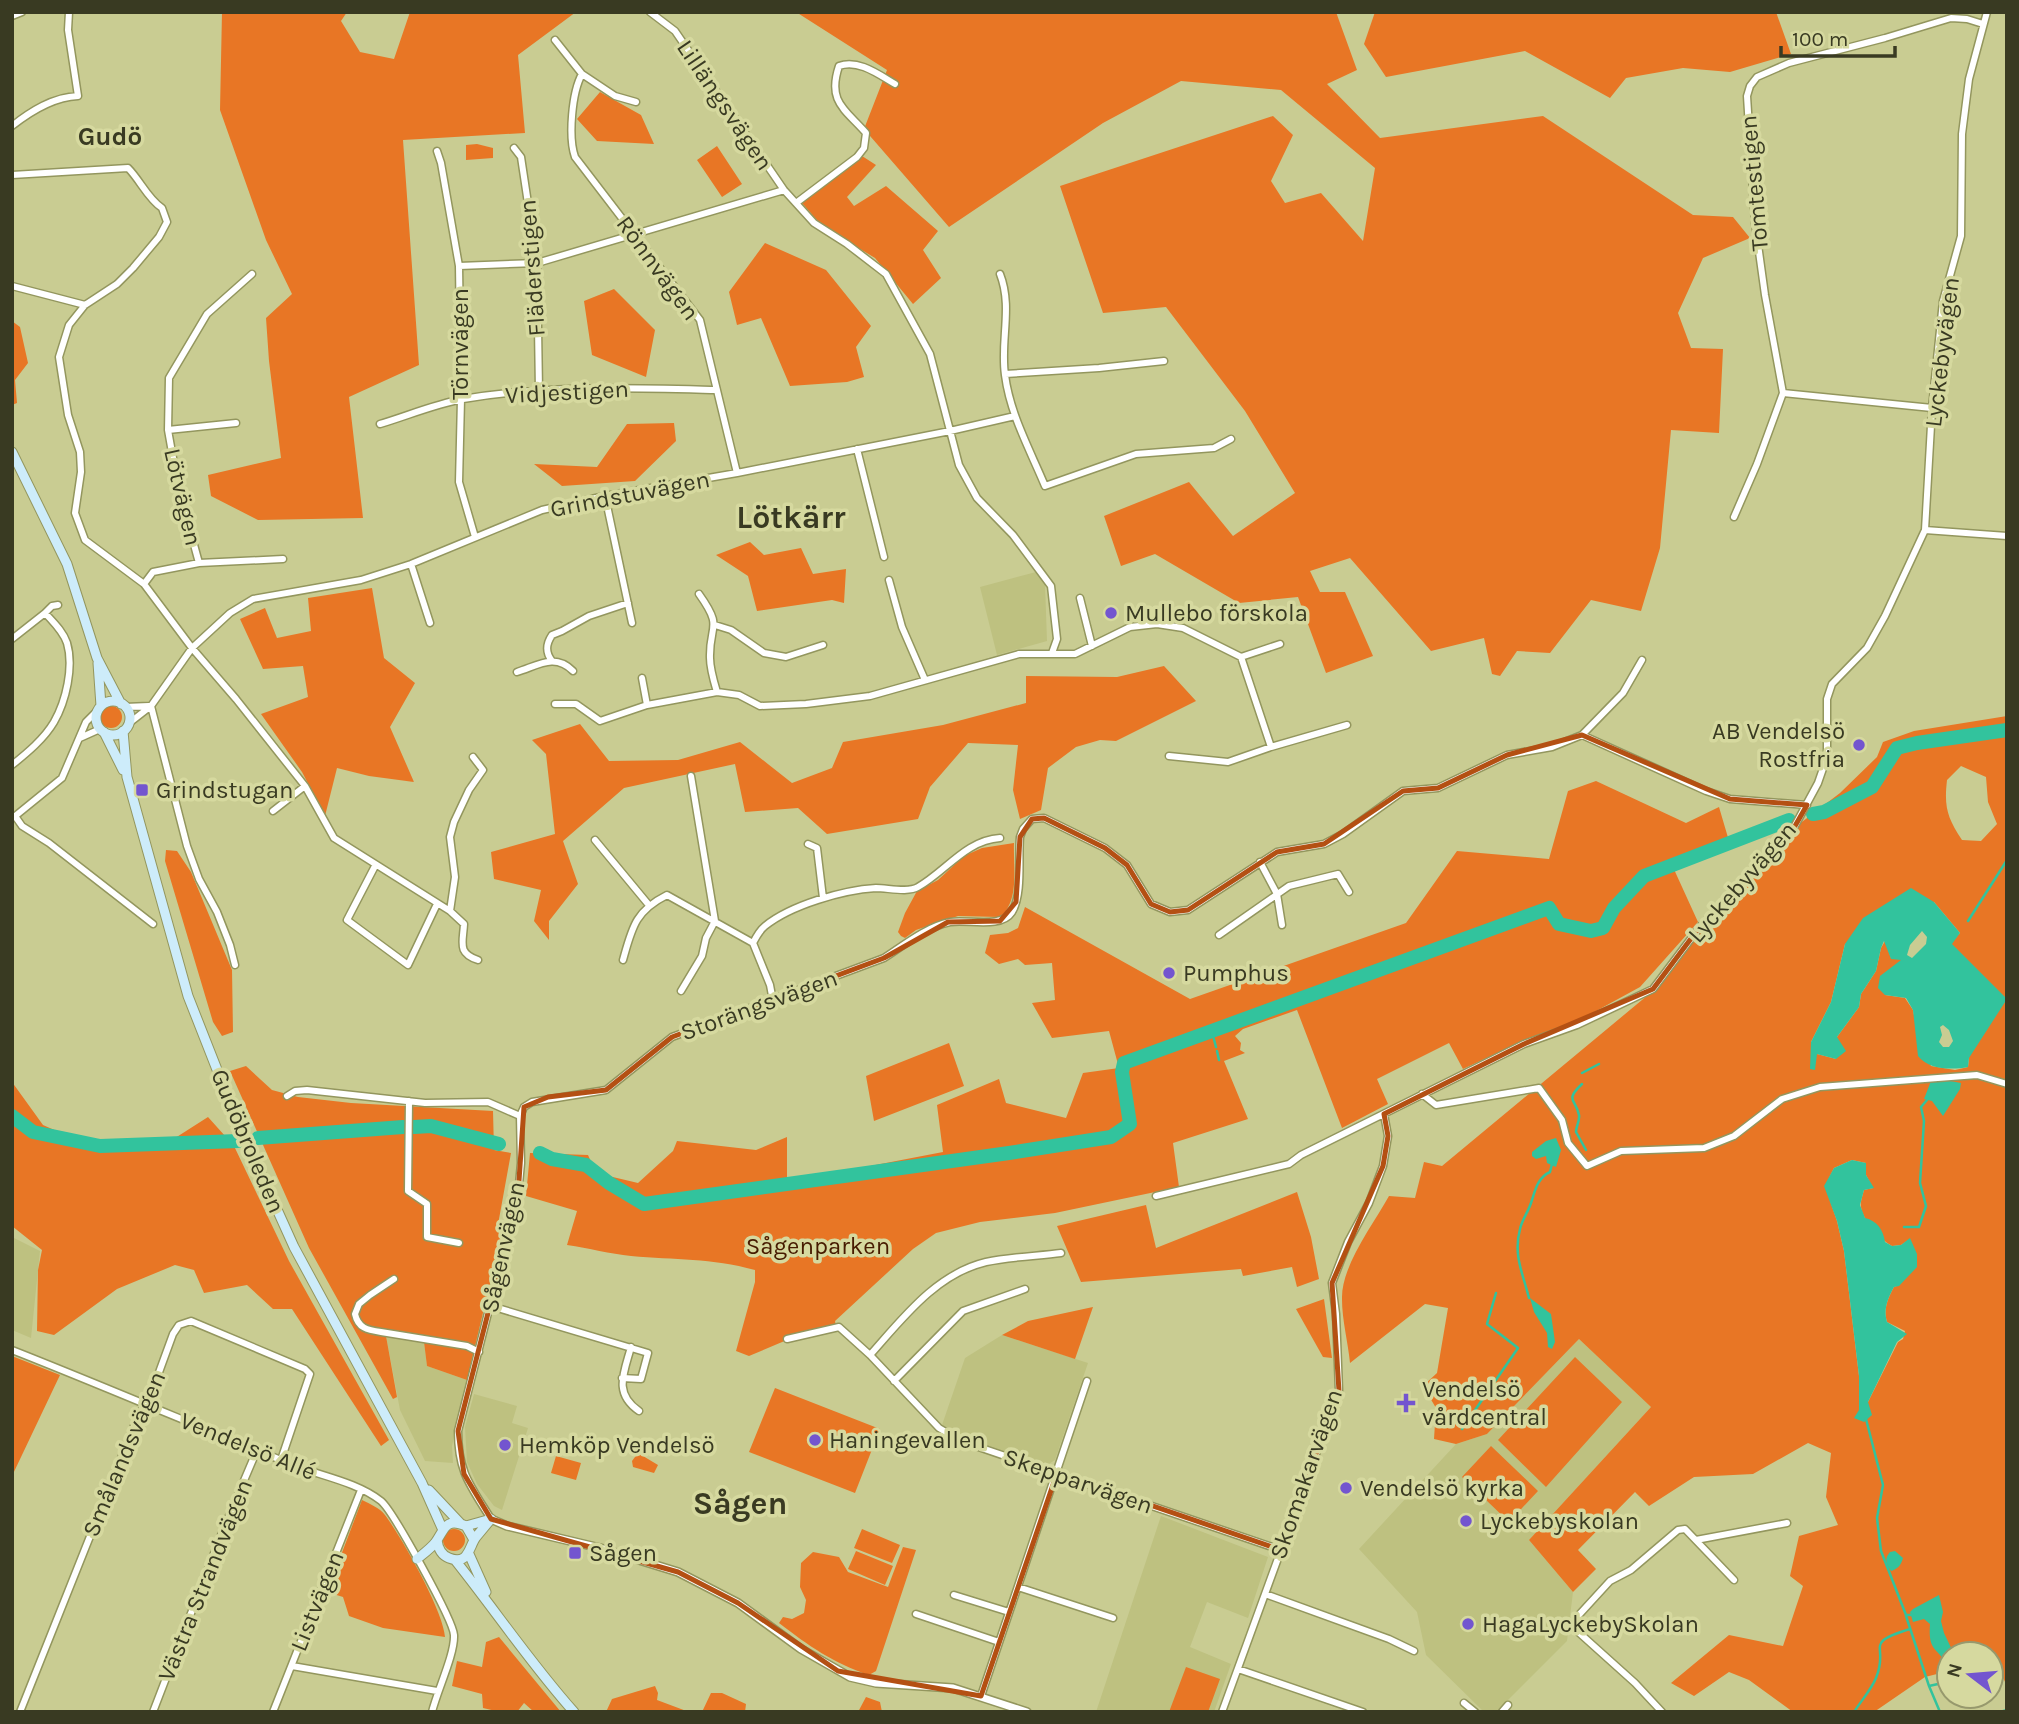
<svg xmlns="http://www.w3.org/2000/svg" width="2019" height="1724" viewBox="0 0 2019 1724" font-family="Karla,sans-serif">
  <rect width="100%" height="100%" fill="#c9cc92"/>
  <!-- built -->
  <path fill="#bec180" d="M1036,572L1045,584L1047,641L997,655L980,587Z
    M12,1237L40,1251L31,1338L12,1330Z
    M1002,1335L1088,1363L1055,1460L1047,1465L962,1438L942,1425L965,1358Z
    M386,1336L424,1342L427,1366L467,1380L452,1446L453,1463L425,1461L400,1410Z
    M1579,1339L1651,1407L1529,1540L1573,1592L1567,1641L1496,1712H1484L1426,1655L1417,1612L1359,1549L1456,1444L1487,1434Z
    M474,1394L517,1406L512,1423L528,1428L502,1510L494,1506L477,1484L467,1462L465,1427Z
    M1161,1516L1268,1557L1248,1618L1207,1602L1190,1647L1231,1664L1214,1712H1096Z"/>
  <!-- green -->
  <path fill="#e87625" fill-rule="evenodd" d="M222,12H347L341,21L360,52L394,59L410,12H576L518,55L525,133L403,140L419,365L349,397L363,518L258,520L211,496L208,475L281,458L269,361L266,318L292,294L266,240L220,110Z
    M796,12H1336L1357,70L1327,84L1380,138L1543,116L1693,215L1733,217L1750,238L1703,258L1678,313L1691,348L1723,349L1719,433L1671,430L1660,548L1641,611L1591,600L1550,653L1517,651L1500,676L1492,674L1484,638L1431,651L1350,558L1310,571L1320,592H1345L1373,656L1326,673L1298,597L1239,603L1155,554L1121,566L1104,516L1189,482L1233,536L1295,493L1245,411L1166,307L1103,313L1060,186L1273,116L1293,135L1271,181L1285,203L1321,193L1363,241L1375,168L1281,90L1181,81L1103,123L949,227L864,129L887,70Z
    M1375,12H1776L1791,54L1730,72L1683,68L1626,78L1610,98L1525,51L1386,77L1364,44Z
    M600,92L641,115L654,144L597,141L577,119Z
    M477,144L493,148V158L466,160V145Z
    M717,146L742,184L722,197L697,160Z
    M862,156L876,165L847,197L854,206L886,186L938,231L923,250L941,278L913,304L875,258L822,226L802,203Z
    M765,243L826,270L871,326L856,347L864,377L847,382L790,386L761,318L737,325L729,292Z
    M614,289L655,330L646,377L592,355L584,301Z
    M12,321L20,327L28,363L15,380L17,403L12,405Z
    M674,423L676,441L635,481L562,486L534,464L597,467L627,424Z
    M750,542L764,555L801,548L813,574L846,569L844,603L832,600L757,611L748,576L716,555Z
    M372,588L384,658L415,683L390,727L414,782L369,776L337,768L325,816L302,772L261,714L308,697L303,666L263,669L240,619L265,608L277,638L311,631L308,598Z
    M1164,666L1196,701L1116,741L1100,740L1076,747L1048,768L1041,810L1020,819L1013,790L1018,745L968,743L930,787L918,819L827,834L798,808L745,812L735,764L624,788L563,841L578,884L549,921V940L534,921L541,890L494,879L491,852L555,834L546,754L532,740L580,724L609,761L678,760L740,742L792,783L832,768L843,742L943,725L1026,703V676L1117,677Z
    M100 717a11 11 0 1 1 22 0a11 11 0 1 1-22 0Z
    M2007,716V1686L1998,1667L1991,1666V1654H1949V1671L1925,1677L1874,1712H1793L1749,1680L1729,1672L1694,1696L1671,1683L1729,1635L1783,1646L1803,1586L1790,1576L1799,1536L1838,1525L1826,1497L1831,1453L1808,1443L1753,1474L1694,1477L1649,1506L1635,1492L1578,1550L1596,1569L1573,1592L1529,1540L1651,1407L1579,1339L1487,1434L1456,1444L1434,1439L1436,1408L1423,1386L1437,1373L1448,1308L1425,1304L1350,1363C1348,1342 1342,1320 1342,1299C1341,1266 1373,1225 1389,1196L1415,1198L1424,1162L1442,1166L1648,995L1749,873L1790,831L1840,793L1877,757L1883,742L1914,731ZM1961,766L1986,777L1988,802L1997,824L1981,841L1962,840C1947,817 1944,807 1947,780ZM1934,902L1960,933L1951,943L1969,1058L1968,1067L1955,1070L1931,1066L1916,1026L1913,1010L1905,998L1885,995L1903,959L1891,958L1885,941L1881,948L1876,971L1861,994L1859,1007L1837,1037L1836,1059L1817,1054L1811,1042L1831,1002L1845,944ZM1852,1160L1866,1163V1175L1873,1188L1864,1190C1863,1195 1860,1201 1861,1207C1863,1221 1880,1239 1892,1246L1901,1245L1910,1239L1916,1267L1899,1285L1894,1287C1888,1298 1883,1309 1887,1322L1905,1331L1903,1339L1898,1342L1868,1402L1859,1410V1376L1844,1251L1837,1221L1825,1186L1834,1168Z
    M1596,781L1686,823L1719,807L1729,841L1672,865L1698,922L1640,987L1576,1022L1523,1041L1463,1069L1449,1043L1377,1079L1388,1104L1342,1128L1297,1010L1243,1029L1235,1036L1241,1043L1240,1050L1245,1053L1224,1061L1248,1119L1173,1143L1179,1187L1055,1213L980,1222L936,1233L913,1249L835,1321L836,1326L801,1334L749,1356L736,1351L755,1282V1270C711,1258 675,1260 631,1256C610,1254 589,1248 567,1245L577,1211L526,1196L530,1153L588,1155L596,1173L638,1183L673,1151L677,1141L756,1150L787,1137V1182L943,1152L937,1105L999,1079L1006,1103L1066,1118L1083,1073L1119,1068L1109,1031L1052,1038L1032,1003L1055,1000L1052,963L1025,965L1018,959L999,964L985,953L990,935L1008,933L1018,928L1025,907L1190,999L1406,923L1457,851L1549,859L1568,791Z
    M1014,843C1013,867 1020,901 1000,917L958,916L916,930L905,938L901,936L898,932L905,913L917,891L938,880L964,856L982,848Z
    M166,850L177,851L191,872L232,970L233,1032L222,1036L213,1022L165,861Z
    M949,1043L964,1086L874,1121L866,1076Z
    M246,1066L272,1090L298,1097L351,1103L493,1111L494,1150L511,1153L497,1230L502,1233L467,1380L427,1366L424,1342L386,1336L397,1397L393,1399L309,1248L230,1071Z
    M12,1082L43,1125L104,1152L172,1140L208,1117L234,1146L289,1261L389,1440L381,1446L292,1309H273L247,1285L204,1293L194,1270L175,1265L117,1289L54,1335L37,1331L38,1270L42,1250L12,1226Z
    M1297,1192L1311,1237L1319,1279L1297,1287L1292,1267L1243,1276L1241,1269L1081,1282L1057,1226L1146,1205L1156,1248Z
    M1324,1299L1332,1358L1323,1357L1296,1309Z
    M1093,1307L1075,1359L1002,1335L1028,1321Z
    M12,1356L60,1375L12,1476Z
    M1575,1357L1622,1402L1546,1487L1498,1440Z
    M775,1388L880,1429L855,1493L749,1452Z
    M1491,1446L1538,1491L1509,1522L1462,1477Z
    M638,1453L658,1465L654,1473L633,1467L632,1461Z
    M556,1456L581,1463L576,1480L551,1473Z
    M362,1500C370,1504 380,1508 385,1515C402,1538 443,1610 445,1637L383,1628L349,1616L343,1597L327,1592Z
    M862,1529L900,1545L892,1563L854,1548Z
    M443 1540a11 11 0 1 1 22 0a11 11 0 1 1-22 0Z
    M903,1547L916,1550L876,1671L869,1675C833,1663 809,1646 779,1623L783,1617L792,1619L804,1613L806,1600L800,1587L801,1563L813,1552L839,1557L848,1572L888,1587Z
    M856,1551L893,1566L885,1585L848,1569Z
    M499,1637L561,1712H534L524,1703L517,1712H500L483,1708L482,1694L452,1686L457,1661L482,1667L486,1642Z
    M1186,1667L1220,1679L1208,1712H1169Z
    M655,1686L658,1693L657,1700L689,1712H606L612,1699Z
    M711,1693H722L746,1704L745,1712H702Z
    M866,1697L880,1702L882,1712H858Z"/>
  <!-- water -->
  <path fill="#32c39d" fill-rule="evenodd" d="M1911,888L1934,902L1960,933L1952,944L2007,999L1969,1058L1968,1067C1952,1070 1929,1070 1918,1056L1913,1010L1906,998L1885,995L1878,988L1880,976L1901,960L1891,959L1884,941L1881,948L1876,971L1861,994L1859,1007L1837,1037L1846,1051L1836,1059L1817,1054L1815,1070L1810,1069L1811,1042L1831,1002L1845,944L1863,918ZM1922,931L1927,937L1926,944L1912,958L1907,955L1910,945ZM1943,1025L1949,1030L1953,1041L1949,1047H1943L1939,1042L1942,1035L1940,1027Z
    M1945,1080L1961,1083L1960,1089L1943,1116L1932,1101L1924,1099L1931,1081Z
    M1556,1138L1561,1150L1556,1167L1547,1163L1546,1156L1536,1159L1532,1156V1152L1546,1141Z
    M1852,1160L1866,1163V1175L1874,1188L1864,1190L1860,1205L1865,1218C1877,1221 1883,1229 1885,1242L1892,1246L1901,1245L1910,1238L1917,1254V1267L1899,1286L1894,1287C1888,1298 1883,1309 1887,1322L1907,1334L1897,1342L1868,1402L1872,1415L1864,1422L1854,1418L1859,1410V1376L1844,1251L1837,1221L1824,1186L1834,1168Z
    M1530,1298L1551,1314L1555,1342L1552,1349L1548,1347L1547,1333L1534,1312Z
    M1895,1551L1903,1558C1901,1565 1898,1569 1891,1571C1886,1564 1884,1559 1890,1552Z
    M1939,1595L1943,1612L1941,1621L1944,1633L1954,1654H1949V1667C1936,1646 1928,1652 1930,1624L1924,1619L1913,1622L1910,1612L1913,1609Z"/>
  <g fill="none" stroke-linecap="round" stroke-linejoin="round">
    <!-- stream -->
    <path stroke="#32c39d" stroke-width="2.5" d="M1968,921L2007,860
      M1212,1032L1216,1047
      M1217,1051L1219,1060
      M1582,1073L1599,1064
      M1582,1084C1564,1101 1576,1099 1579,1115C1580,1120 1576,1127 1576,1132L1586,1150
      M1904,1227H1919L1926,1206L1920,1183L1924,1121L1921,1107L1927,1100
      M1529,1298C1523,1274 1513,1255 1520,1229C1522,1220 1528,1212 1531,1203C1535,1191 1537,1178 1550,1172L1552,1164
      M1866,1419L1883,1485L1877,1518L1881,1551L1906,1615H1913
      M1462,1429L1518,1348L1487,1324L1496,1293
      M1906,1616L1929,1686
      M1854,1712C1861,1701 1871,1690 1876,1678C1890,1645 1861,1644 1910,1629
      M1940,1712L1929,1686L1938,1684L1949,1673
      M2000,1712L2007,1710"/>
    <!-- river -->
    <path stroke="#32c39d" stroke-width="14" d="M1813,814L1824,812L1872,787L1897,748L1917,743L2007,730
      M12,1116L33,1132L100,1146L238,1141
      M414,1127L431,1126L499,1144
      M258,1138L403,1127
      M540,1153L552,1159L586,1165L609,1183L644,1204L1009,1153L1111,1137L1130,1124L1122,1072L1124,1063L1549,908L1559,924L1591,931L1603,928L1614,908L1644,876L1789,820"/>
    <defs>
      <path id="minor" d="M650,12L675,31L784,190L814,223L847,244L886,274L930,354L959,465L977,498L1013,535L1051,586L1057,639L1052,653
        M12,16L22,12
        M555,40L582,74C572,92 568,137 575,157L700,320L737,473
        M582,74L615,96L636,102
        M12,126C31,111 53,97 78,96L68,30L69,12
        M514,148L521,157L537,263L539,391
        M437,151L441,163L459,266L461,399L459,482L475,537
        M12,175L128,168C140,180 148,199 162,208L167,222L159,237L133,268L117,284L85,305L69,325L59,357L68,415L80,452L81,472L75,513L85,540L144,584L192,648L236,699L305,786L334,838L450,911L464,924C463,943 457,953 478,960
        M796,203L857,157L864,148L866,133C845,109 827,102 839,66C858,59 878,74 895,84
        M459,266L537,263L784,190
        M1000,274C1013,307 1000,341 1005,375C1010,414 1030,450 1045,486L1136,454L1214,448L1231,439
        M12,286L85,305
        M1005,374L1099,368L1164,361
        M1783,393L1932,408
        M380,424C407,416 435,404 463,399C546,385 632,388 717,390
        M168,430L236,423
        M857,449L884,557
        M605,496L632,623
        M1734,517L1757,464L1783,393L1765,295L1755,223L1747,96L1750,86L1757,77L1789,63L1885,38L1951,18L1967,19L1983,24
        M1925,530L2007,536
        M199,563L178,486L168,430L169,378L207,314L252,274
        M411,564L430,623
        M889,580L902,627L925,680
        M144,584L153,572L199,563L283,559
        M699,594C724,629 709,624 710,658C710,669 714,682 717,692
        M1080,598L1092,646
        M45,613L52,606L58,605
        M715,625L731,630L764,653L786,657L823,645
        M12,639L45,613C53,622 63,631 67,643C74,667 66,701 54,722C44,739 27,753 12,765
        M1241,657L1280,644
        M552,661C545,652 546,644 552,635L562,631L589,616L628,603
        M517,672C539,665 555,653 573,671
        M642,678L647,705
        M555,704H576L600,721L647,705L717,692L739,695L760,706L806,704L870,696L1019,654H1075L1130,627L1157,624L1183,628L1241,657L1271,747L1228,762L1169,756
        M151,706L187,846L199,879L217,912L230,945L235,965
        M125,707L149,706
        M128,724L151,706L192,648L230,613L253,599L361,580L411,564L542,510L605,496L737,473L950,431L1015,416
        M1582,735L1706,791L1730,799L1807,805
        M80,738L100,729
        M1271,747L1347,725
        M273,811L305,786
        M15,816L22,826L49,843L153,924
        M14,817L62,778L86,722L97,711
        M595,840L648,904
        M808,844L817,848L823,898
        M1260,862L1277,894L1282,925
        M375,866L347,920L408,965L437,904
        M450,911L455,877L450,837L454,822L469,790L483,770L473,757
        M1219,935L1289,886L1338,874L1349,892
        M753,943C756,937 760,930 765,926C791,905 843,890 876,888C888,888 908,893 918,887C945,872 966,840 1000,838
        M623,960C632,928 635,911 667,895L753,943L770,985L773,1001
        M681,991L702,956L706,938L715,921L691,776
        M1422,1094L1436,1105L1539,1088L1562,1120L1568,1143L1587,1166L1621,1151L1704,1148L1734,1136L1782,1099L1820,1087L1977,1075L2007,1084
        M287,1096L295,1091L307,1090L425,1103L488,1102L520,1116
        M409,1101L408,1191L427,1204V1237L459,1243
        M1156,1196L1289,1164L1301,1155L1524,1044L1577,1025L1653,989L1699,928L1791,833L1818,783L1827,757V699L1832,684L1867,648L1885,616L1925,530L1932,408L1943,301L1961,236L1962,134L1969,79L1987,12
        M394,1279L370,1295L359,1304L355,1314C358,1328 367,1330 381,1332L467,1346L479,1352
        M491,1306L648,1353L641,1379L622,1378
        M787,1339L839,1327L870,1355L939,1428L961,1441L1281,1550
        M631,1347C624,1373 613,1393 639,1411
        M12,1350C106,1387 199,1427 293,1465C321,1476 357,1482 381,1501C393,1511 453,1620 454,1635C455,1654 437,1691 432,1712
        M870,1355C903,1318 936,1274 986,1262C1010,1257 1037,1256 1061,1253
        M894,1381L963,1311L1025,1289
        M491,1519C470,1485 458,1472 458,1431L518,1195L521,1163L520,1116L524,1107L532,1102L606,1090L672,1037L884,958C904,945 926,927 950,922C968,919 1001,929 1012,912C1023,894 1018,858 1020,837L1023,829L1032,819L1044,818L1105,848L1127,865L1151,904L1170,912L1188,910L1277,852L1324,844L1343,834L1403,791L1438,788L1507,755L1552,747L1582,735L1623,693L1642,660
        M1696,1540L1787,1523
        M1018,1587L1113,1618
        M1265,1594L1389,1639L1414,1651
        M954,1595L1009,1612
        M916,1614L999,1642
        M292,1666L437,1691
        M1238,1669L1363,1712
        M981,1696L1087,1381
        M1464,1703L1475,1712
        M20,1712L134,1426L154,1386L173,1334L179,1325L191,1321L305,1369L310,1374L281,1460
        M153,1712L223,1530L257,1450
        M273,1712L361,1490
        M1222,1712L1339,1391L1336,1314L1332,1283L1348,1242L1369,1203L1383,1166L1388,1136L1384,1114
        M1502,1712L1508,1705
        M1662,1712L1635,1683L1576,1630L1577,1617L1610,1581L1631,1570L1678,1530L1685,1529L1734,1580"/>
      <path id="tertiary" d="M491,1519L507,1526L600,1548L678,1572L738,1603L801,1649L850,1677L876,1683L953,1688L1027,1712"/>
      <path id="secondary" d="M12,452L67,564L97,658L121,704
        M98,663L101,706
        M96 718a17 17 0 1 1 34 0a17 17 0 1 1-34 0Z
        M123,731L127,777L188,996L238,1123L294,1247L422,1483L442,1528
        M104,732L123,770
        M429,1490L461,1524
        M466,1526L491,1519
        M437,1540C438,1548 441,1555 449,1558C469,1566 469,1546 476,1537C481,1531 486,1525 491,1519
        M469,1554L486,1592
        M417,1559C423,1554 430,1549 435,1543C445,1530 444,1517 466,1526L474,1540
        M455,1560C495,1610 531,1664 574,1712"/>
    </defs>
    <!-- minor casing -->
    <use href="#minor" stroke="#93965e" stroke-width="9"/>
    <!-- tertiary casing -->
    <use href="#tertiary" stroke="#93965e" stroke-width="10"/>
    <!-- secondary casing -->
    <use href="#secondary" stroke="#93965e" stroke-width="11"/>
    <!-- minor -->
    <use href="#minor" stroke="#fff" stroke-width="6"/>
    <!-- tertiary -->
    <use href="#tertiary" stroke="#fff" stroke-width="7"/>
    <!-- secondary -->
    <use href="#secondary" stroke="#cdecfa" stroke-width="9"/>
  </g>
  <!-- marked area -->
  <path fill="none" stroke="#b45013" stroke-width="5" stroke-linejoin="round" d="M1582,735L1730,799L1807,805L1791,833L1699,928L1653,989L1524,1044L1384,1114L1388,1136L1383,1166L1332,1283L1339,1391L1281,1550L1057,1473L981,1696L838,1671L738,1603L678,1572L491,1519L464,1474L458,1431L518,1195L524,1107L548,1097L606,1090L672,1037L884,958L948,922L1000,921L1016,902L1020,837L1032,819L1044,818L1105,848L1127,865L1151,904L1170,912L1188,910L1277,852L1324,844L1403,791L1438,788L1507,755Z"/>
  <!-- markers -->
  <g fill="#7355cf" stroke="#d6d99f" stroke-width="2.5">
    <circle cx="1111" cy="613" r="7"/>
    <circle cx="1859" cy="745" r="7"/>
    <rect x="135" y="783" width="14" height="14" rx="3.5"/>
    <circle cx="1169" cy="973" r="7"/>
    <path d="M1402.5 1392.5h7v7h7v7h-7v7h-7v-7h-7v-7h7z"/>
    <circle cx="815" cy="1440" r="7"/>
    <circle cx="505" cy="1445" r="7"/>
    <circle cx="1346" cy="1488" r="7"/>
    <circle cx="1466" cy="1521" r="7"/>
    <rect x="568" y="1546" width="14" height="14" rx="3.5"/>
    <circle cx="1468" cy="1624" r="7"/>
  </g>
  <g text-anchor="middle" stroke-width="7" stroke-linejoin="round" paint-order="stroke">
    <!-- street labels -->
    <g font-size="24" fill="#393a22" stroke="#d6d99f">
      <text transform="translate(725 105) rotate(56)" y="8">Lillängsvägen</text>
      <text transform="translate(1754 183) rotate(-95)" y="8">Tomtestigen</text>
      <text transform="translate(532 268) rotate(-94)" y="8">Fläderstigen</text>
      <text transform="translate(658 268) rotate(54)" y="8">Rönnvägen</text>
      <text transform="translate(460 344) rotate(-90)" y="8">Törnvägen</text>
      <text transform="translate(1942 352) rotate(-83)" y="8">Lyckebyvägen</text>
      <text transform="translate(567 392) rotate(-3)" y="8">Vidjestigen</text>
      <text transform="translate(630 494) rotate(-11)" y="8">Grindstuvägen</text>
      <text transform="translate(183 497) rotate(77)" y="8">Lötvägen</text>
      <text transform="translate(1742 882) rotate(-49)" y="8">Lyckebyvägen</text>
      <text transform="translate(759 1005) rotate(-20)" y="8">Storängsvägen</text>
      <text transform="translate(248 1141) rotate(67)" y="8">Gudöbroleden</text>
      <text transform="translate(503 1247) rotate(-78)" y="8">Sågenvägen</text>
      <text transform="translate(248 1446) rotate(22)" y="8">Vendelsö Allé</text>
      <text transform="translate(124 1454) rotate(-67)" y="8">Smålandsvägen</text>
      <text transform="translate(1306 1474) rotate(-71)" y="8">Skomakarvägen</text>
      <text transform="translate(1078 1481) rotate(19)" y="8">Skepparvägen</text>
      <text transform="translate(205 1580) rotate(-68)" y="8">Västra Strandvägen</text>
      <text transform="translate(317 1601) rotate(-68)" y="8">Listvägen</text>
    </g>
    <!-- poi labels -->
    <g font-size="24" fill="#393a22" stroke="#d6d99f" text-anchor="start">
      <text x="1125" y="621">Mullebo förskola</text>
      <text x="1845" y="739" text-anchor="end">AB Vendelsö<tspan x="1845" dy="28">Rostfria</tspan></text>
      <text x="156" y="798">Grindstugan</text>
      <text x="1183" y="981">Pumphus</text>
      <text x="1422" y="1397">Vendelsö<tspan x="1422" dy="28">vårdcentral</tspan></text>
      <text x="829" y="1448">Haningevallen</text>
      <text x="519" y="1453">Hemköp Vendelsö</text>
      <text x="1360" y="1496">Vendelsö kyrka</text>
      <text x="1480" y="1529">Lyckebyskolan</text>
      <text x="589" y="1561">Sågen</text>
      <text x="1482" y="1632">HagaLyckebySkolan</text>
    </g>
    <!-- park labels -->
    <g font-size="24" fill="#471b00" stroke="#d6d99f">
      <text x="818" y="1254">Sågenparken</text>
    </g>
    <!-- neighbourhood labels -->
    <g font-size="26" font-weight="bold" fill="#393a22" stroke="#d6d99f">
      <text x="110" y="145">Gudö</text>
    </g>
    <!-- district labels -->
    <g font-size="32" font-weight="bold" fill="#393a22" stroke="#d6d99f">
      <text x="791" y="528">Lötkärr</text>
      <text x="740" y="1514">Sågen</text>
    </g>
  </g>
  <!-- border -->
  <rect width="2019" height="1724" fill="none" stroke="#393a22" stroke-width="28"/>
  <!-- north arrow -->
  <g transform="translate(1970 1675) rotate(286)"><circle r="33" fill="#d6d99f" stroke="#97996d" stroke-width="2"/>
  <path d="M0-5L12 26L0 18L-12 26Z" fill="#7355cf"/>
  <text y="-10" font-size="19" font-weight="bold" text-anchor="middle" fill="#393a22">N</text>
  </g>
  <!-- scale -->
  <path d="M1781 46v10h114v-10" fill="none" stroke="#393a22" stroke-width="3.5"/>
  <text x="1792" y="46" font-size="21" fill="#393a22" stroke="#d6d99f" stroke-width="5" paint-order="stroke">100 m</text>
</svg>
